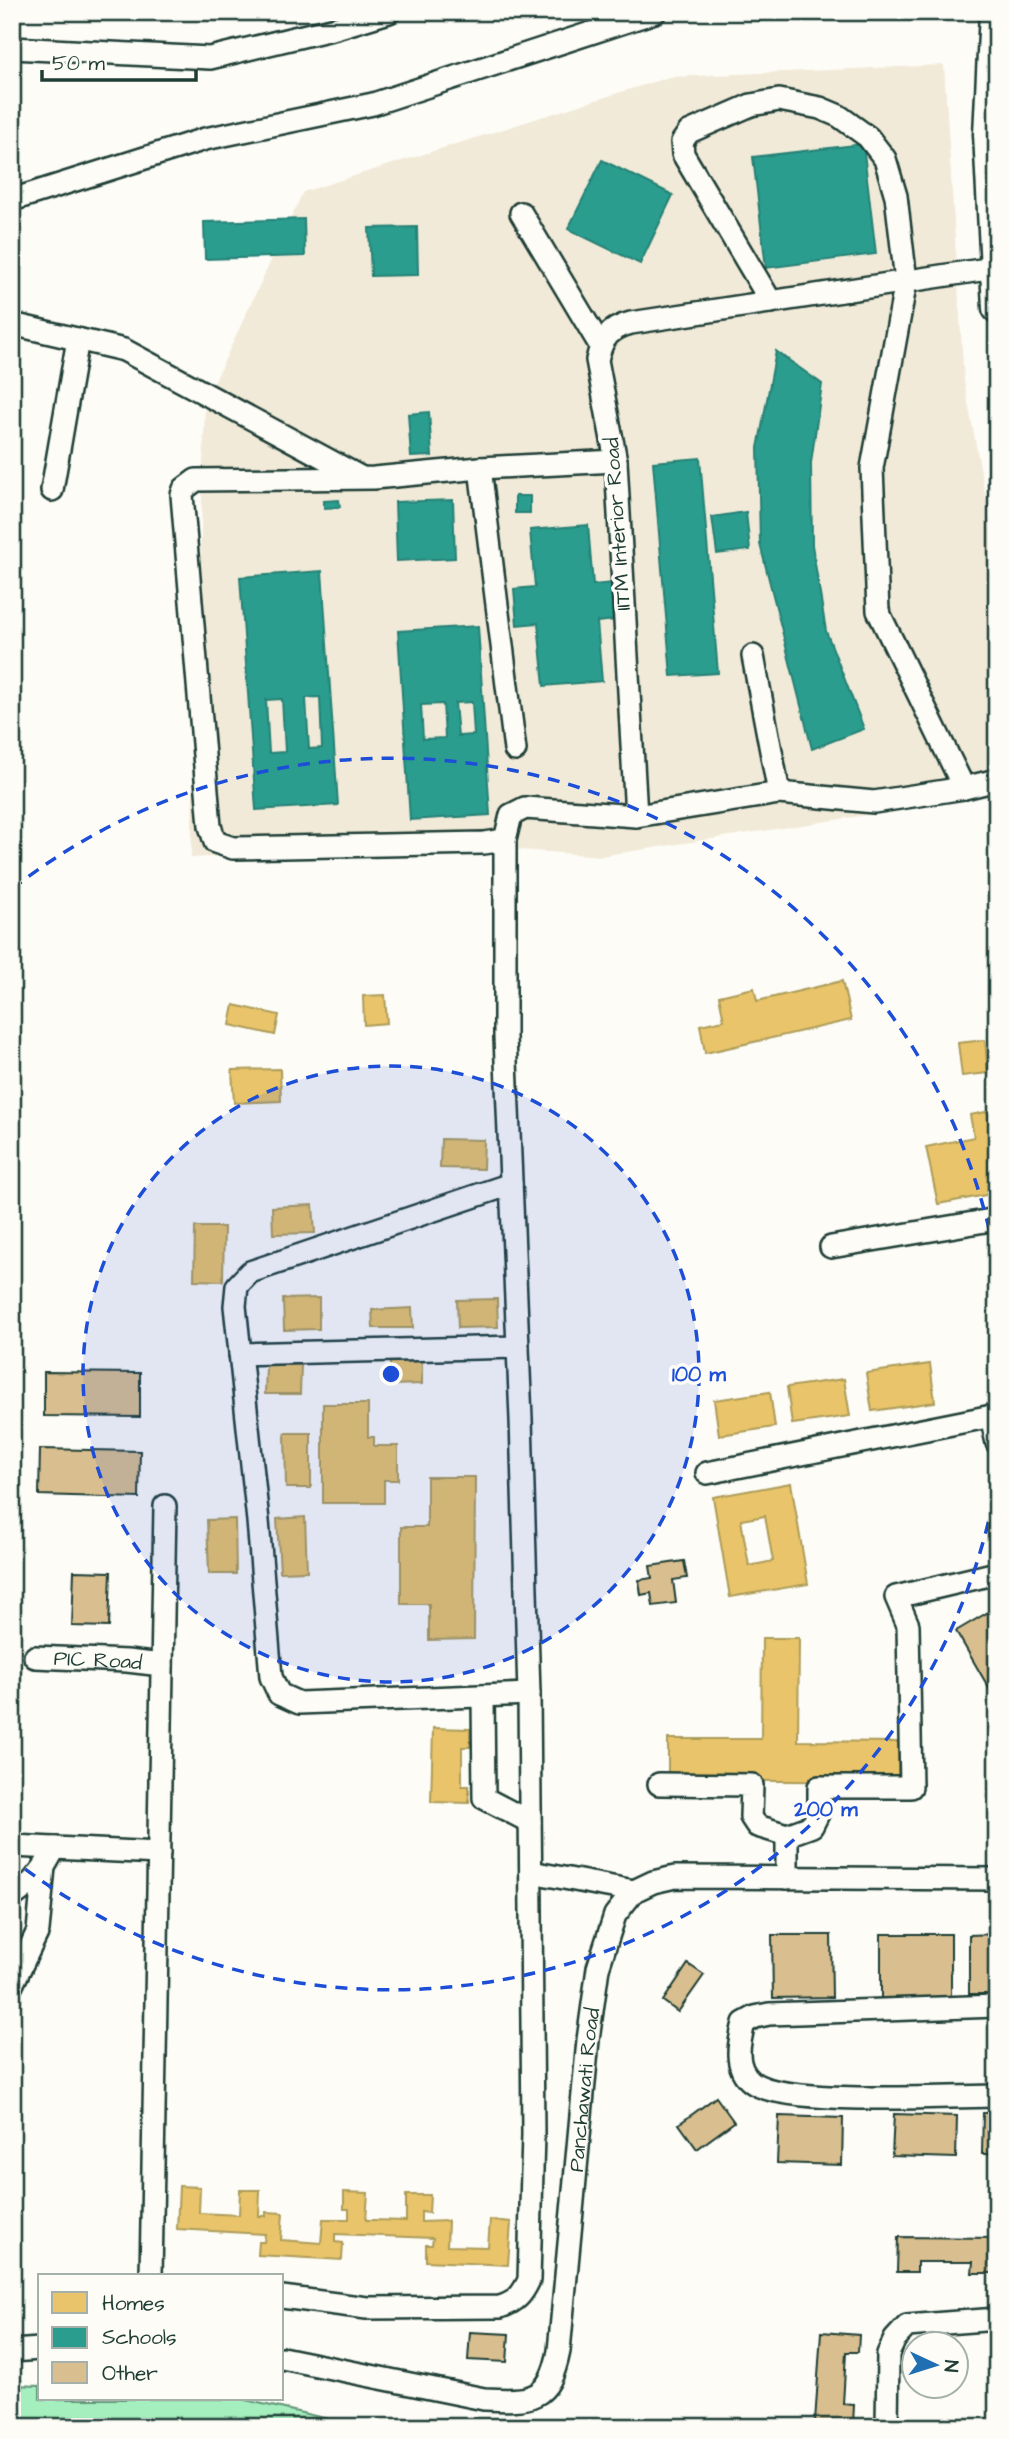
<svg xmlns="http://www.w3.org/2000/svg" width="1009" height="2439" viewBox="0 0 1009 2439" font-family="'Architects Daughter',sans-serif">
  <rect width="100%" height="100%" fill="#fdfcf7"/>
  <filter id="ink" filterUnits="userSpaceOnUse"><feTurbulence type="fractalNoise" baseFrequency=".0143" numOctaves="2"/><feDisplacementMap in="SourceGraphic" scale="14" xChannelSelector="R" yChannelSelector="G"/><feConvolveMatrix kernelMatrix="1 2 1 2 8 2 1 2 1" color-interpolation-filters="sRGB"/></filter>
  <g filter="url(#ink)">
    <!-- built -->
    <path fill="#f2ead8" d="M944,65L964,381L997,558V769L899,810L601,856L452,845L191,858L205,402L303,192L669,77Z"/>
    <!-- green -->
    <path fill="#a5efbe" stroke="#629679" stroke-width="2" d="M12,2385L40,2386V2399H241L363,2427H12Z"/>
    <!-- homes -->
    <path fill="#e9c46a" stroke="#ac9c5a" stroke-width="2" fill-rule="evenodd" d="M842,981L851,1020L705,1053L700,1025L724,1020L719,996L754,988L757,1001Z
      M385,995L387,1023L364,1025L363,996Z
      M234,1005L279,1015L275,1035L230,1025Z
      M985,1040L988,1073L962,1076L958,1043Z
      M280,1069L281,1101L234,1103L232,1070Z
      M996,1110L997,1193L938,1204L926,1147L974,1137L970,1115Z
      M441,1139L484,1140L483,1169L440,1168Z
      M313,1205L315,1233L273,1234L272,1207Z
      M195,1227H224L223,1281L194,1280Z
      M319,1298V1329L284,1330L283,1299Z
      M497,1299L498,1327L458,1328L457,1300Z
      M412,1308L413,1328H373L372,1310Z
      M422,1357V1384L390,1385V1358Z
      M930,1364L935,1402L872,1411L866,1373Z
      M266,1365H301L300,1394H265Z
      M844,1379L850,1416L792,1424L787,1387Z
      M770,1392L775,1427L719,1435L714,1400Z
      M323,1404H368V1437H374V1446H398V1480H384V1503H323Z
      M285,1433H311V1488H286Z
      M427,1477H475L474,1639L429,1640V1604H401V1527H427Z
      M791,1483L808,1584L730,1597L713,1497ZM765,1516L773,1561L749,1566L741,1520Z
      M305,1517L307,1571L280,1572L277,1519Z
      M235,1519L236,1574H209L207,1520Z
      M762,1638H799L798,1741L898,1742V1782L668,1780V1739H761Z
      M433,1728L470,1729V1747H462V1786H469V1803L431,1802Z
      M179,2186L200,2187L199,2213L239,2215L240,2190H260L259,2216H266V2212L283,2213L281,2240L321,2243L323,2219H349V2209H344V2192L368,2193L366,2220H371L406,2221V2195H430L429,2213L421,2212V2222L448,2221L447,2246L488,2247L490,2220L511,2222L508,2265L426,2261V2245H432L433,2238L335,2234V2242L343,2243L342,2260L258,2255L259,2242H264L265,2234L177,2229Z"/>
    <!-- schools -->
    <path fill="#2a9d8f" stroke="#278074" stroke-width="2" fill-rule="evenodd" d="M863,144L876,254L766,268L753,157Z
      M602,160L673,195L640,264L568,229Z
      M304,219L305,256L205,259L204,222Z
      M417,227L418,275L371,276L369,228Z
      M776,351L822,384L811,463L812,545L826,631L864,729L812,749L760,544L758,448Z
      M429,412L432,456L411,457L408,414Z
      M700,458L718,673L671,676L653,462Z
      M515,496H530V513H515Z
      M339,500L340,507L324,508V501Z
      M453,500L455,558L397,561L395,502Z
      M746,512L750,550L717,554L712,517Z
      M588,525L593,585L612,583L615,620L597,622L602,681L544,686L538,623L517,625L514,589L535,587L530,530Z
      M322,571L338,805L256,810L240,577ZM320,697L322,748L309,749L306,698ZM282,699L285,752L269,753L266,700Z
      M478,626L490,815L410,820L398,631ZM472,702L474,735L458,736L455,703ZM443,704L445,738L423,739L421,705Z"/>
    <!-- building -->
    <path fill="#d9bf8f" stroke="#1f3d34" stroke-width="2" d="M44,1372L140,1373V1417L44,1416Z
      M40,1449L140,1451L139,1498L39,1495Z
      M684,1561L687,1578L673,1580L676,1603L653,1606L651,1593L641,1595L639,1580L652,1578L650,1566Z
      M74,1571L111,1572L109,1627L72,1626Z
      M997,1607V1702L956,1631Z
      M881,1934H951V1998H881Z
      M997,1934V1994H969V1935Z
      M772,1935H831L832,1997L773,1998Z
      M688,1964L704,1975L678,2012L663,2001Z
      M716,2097L734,2122L697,2149L679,2124Z
      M983,2113H997V2154H982Z
      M894,2114L957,2116L956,2158L892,2156Z
      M779,2116L843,2118L842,2165L777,2163Z
      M898,2237L997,2238V2273H972L973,2262H917V2272H897Z
      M470,2332L509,2334L507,2362L468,2360Z
      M821,2332L859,2335L858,2352H846L843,2404L854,2405L853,2424L815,2422Z"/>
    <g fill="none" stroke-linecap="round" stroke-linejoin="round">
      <defs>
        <g id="minor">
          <path d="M12,48L210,58L336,28L389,12"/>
          <path d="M12,200L205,139L373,104L655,12"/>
          <path d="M521,213L600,345"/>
          <path d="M771,302L683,154L682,142L689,132L751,105L779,100L820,108L839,116L868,137L885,159L896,196L906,281L872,468L878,611L964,788"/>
          <path d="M12,324L124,350L360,477"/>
          <path d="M480,468L515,750"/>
          <path d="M52,490L78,339"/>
          <path d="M753,656L779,793"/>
          <path d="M636,816L779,793L874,802L964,788L997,780"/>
          <path d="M505,840L484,843L233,848L215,842L210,826L182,495L184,489L196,480L374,478L480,468L616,461"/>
          <path d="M511,1184L250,1272L237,1286L235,1306L258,1521L271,1677L279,1694L299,1703L529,1694"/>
          <path d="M831,1247L997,1219"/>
          <path d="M240,1354L518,1347"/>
          <path d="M991,1416L997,1443"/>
          <path d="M707,1473L997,1415"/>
          <path id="s1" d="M35,1657L127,1661L162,1665"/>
          <path d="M483,1696L484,1798L530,1822"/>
          <path d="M659,1784L752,1785L751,1817L757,1826L787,1835L812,1826L819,1812V1787H911L908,1625L896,1597L997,1573"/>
          <path d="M787,1835V1878"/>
          <path d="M12,1846L159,1853"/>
          <path d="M531,1872L634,1891"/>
          <path d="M12,1897L32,1882L44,1867"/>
          <path d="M12,1985L38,1931L44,1867L55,1848"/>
          <path d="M997,2006L769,2014L755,2017L744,2023C739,2043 733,2067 752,2082C782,2106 952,2096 997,2096"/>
          <path d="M151,2276L165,1506"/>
          <path d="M282,2297L367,2308L500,2307C516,2302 522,2295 529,2280L533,2134L529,1694L521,1419L505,1037V840L511,815L525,808L636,816L616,461L597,360C602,338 610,328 631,323L994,268"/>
          <path d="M12,2351L40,2349"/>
          <path id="s2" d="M282,2358L484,2399C531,2401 549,2402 559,2351L588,2040L598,1968L615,1915L634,1891L653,1882L675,1877L997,1879"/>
          <path d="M887,2427L888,2354L895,2339L907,2326L997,2319"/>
        </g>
        <path id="major" d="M994,12L988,134L997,308"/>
      </defs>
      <!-- minor casing -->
      <use href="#minor" stroke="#1f3d34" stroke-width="26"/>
      <!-- major casing -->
      <use href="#major" stroke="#1f3d34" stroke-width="33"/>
      <!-- minor -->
      <use href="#minor" stroke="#fdfcf7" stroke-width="21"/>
      <!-- major -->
      <use href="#major" stroke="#fdfcf7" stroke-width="28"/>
    </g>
  </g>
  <!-- distance rings -->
  <circle cx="391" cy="1374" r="308" fill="#1d4ed8" fill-opacity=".12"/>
  <g fill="none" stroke="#1d4ed8" stroke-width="3.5" stroke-dasharray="12 9">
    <circle cx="391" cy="1374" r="308"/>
    <path d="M997 1481A615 615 0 0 1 12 1859M12 889A615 615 0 0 1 997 1267"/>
  </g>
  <g text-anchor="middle" stroke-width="7" stroke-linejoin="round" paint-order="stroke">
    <!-- street labels -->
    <g font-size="21" fill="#1f3d34" stroke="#fdfcf7">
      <text transform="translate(617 524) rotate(-94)" y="7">IITM Interior Road</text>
      <text dy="7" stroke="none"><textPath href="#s1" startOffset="63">PIC Road</textPath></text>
      <text dy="7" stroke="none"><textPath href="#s2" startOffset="572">Panchawati Road</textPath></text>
    </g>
  </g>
  <circle cx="391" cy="1374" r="10" fill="#1d4ed8" stroke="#fdfcf7" stroke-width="3.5"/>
  <g font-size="21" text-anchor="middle" font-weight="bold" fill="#1d4ed8" stroke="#fdfcf7" stroke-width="7" stroke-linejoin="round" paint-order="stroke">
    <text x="699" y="1381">100 m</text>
    <text x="826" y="1816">200 m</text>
  </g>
  <!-- margin -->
  <rect width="1009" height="2439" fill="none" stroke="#fdfcf7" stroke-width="42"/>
  <rect x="21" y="21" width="967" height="2397" fill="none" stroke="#1f3d34" stroke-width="2.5" filter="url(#ink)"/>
  <!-- legend -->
  <rect x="38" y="2274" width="245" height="126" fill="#fdfcf7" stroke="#a4b0a9" stroke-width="2"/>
  <rect x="52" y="2292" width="35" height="21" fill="#e9c46a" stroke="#a4b0a9" stroke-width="2"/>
  <text x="102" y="2310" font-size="21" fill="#1f3d34">Homes</text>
  <rect x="52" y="2327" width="35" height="21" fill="#2a9d8f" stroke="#a4b0a9" stroke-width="2"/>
  <text x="102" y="2344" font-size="21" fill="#1f3d34">Schools</text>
  <rect x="52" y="2362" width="35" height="21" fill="#d9bf8f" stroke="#a4b0a9" stroke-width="2"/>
  <text x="102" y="2380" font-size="21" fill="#1f3d34">Other</text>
  <!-- north arrow -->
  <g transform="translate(935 2365) rotate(94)"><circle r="33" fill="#fdfcf7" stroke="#a4b0a9" stroke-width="2"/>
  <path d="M0-5L12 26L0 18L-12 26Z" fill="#1f6fb2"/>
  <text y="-10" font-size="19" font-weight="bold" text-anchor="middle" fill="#1f3d34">N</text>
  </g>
  <!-- scale -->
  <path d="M42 70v10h154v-10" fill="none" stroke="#1f3d34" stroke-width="3.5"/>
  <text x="52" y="70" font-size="21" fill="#1f3d34" stroke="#fdfcf7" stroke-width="5" paint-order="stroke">50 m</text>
</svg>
